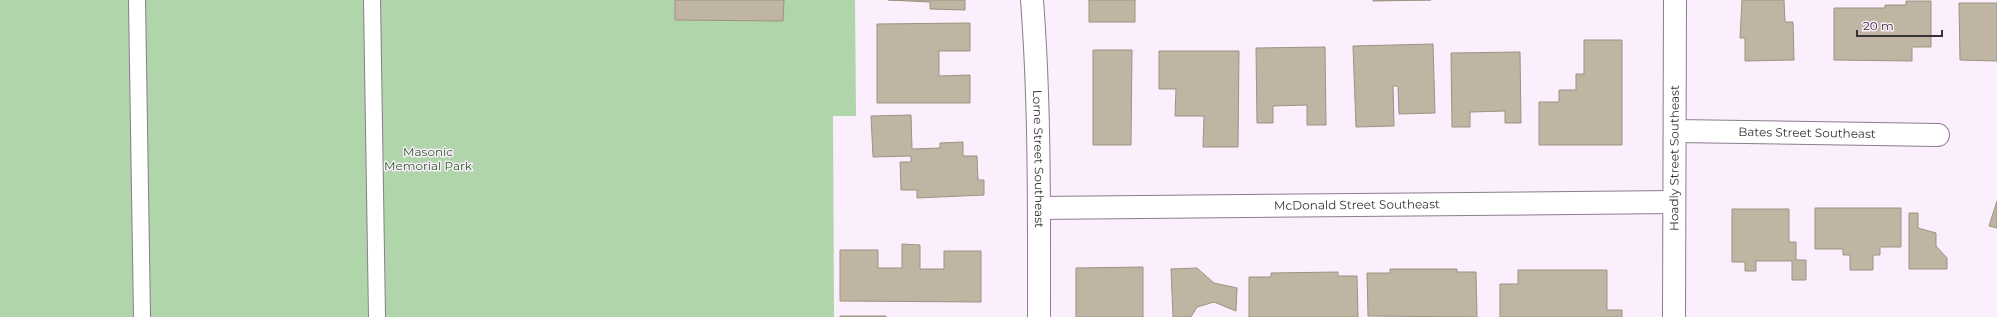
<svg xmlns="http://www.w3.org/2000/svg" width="1997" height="317" viewBox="0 0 1997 317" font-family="Montserrat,sans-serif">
  <rect width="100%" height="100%" fill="#fbeefd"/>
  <!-- green -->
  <path fill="#b0d5aa" d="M0,0H855L856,116H833L834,317H0Z"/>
  <!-- building -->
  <path fill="#c0b4a2" stroke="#9e9380" d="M675,0H784L783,21L675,20Z
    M888,0H965V10L930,9V2Z
    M1089,0H1135V22H1089Z
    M1373,0H1431L1373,1Z
    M1742,0H1784L1785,22H1793L1794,60L1745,61V38H1740Z
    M1906,1H1931V47H1912V61L1834,60V8H1885V5H1906Z
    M1959,3H1997V61L1960,60Z
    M970,23V51H939V76L970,75V103H877V24Z
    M1584,40H1622V145H1539V102H1559V90H1576V74H1584Z
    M1433,44L1435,113L1399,114L1398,86H1393L1394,126L1356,127L1353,46Z
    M1325,47L1326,125H1307V105L1273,106V123H1257L1256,48Z
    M1093,50H1132L1131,145H1093Z
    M1159,51H1239L1238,147H1203L1204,116H1175L1176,89H1159Z
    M1520,52L1521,123H1505V111L1470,112V127H1452L1451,53Z
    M911,115L912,149L940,148V143L963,142V156H977L978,180H984V195L917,198V190H901L900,162H911V156L873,157L871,116Z
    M1997,201V228L1989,226Z
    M1815,208H1901V247H1880V255H1873V270H1850V255H1843V249H1815Z
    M1732,209H1789V242H1796V260H1806V280H1792V261H1756V271H1745V262H1732Z
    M1909,213H1918V228L1936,233V246L1947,258V269H1909Z
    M902,244L920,245V269H944V251H981V302L840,301V250H878V268H902Z
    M1143,267V317H1076V268Z
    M1197,268L1214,283L1237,288L1236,311L1214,302L1197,307L1191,317H1173L1171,269Z
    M1390,269H1457V272H1476L1477,317L1368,316L1367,273H1390Z
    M1518,270H1607V310H1622V317H1500V284H1518Z
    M1338,272V276H1357L1358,317H1249V277H1271V273Z
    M840,316H886V317H840Z"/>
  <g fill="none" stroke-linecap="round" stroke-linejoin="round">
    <defs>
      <path id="lane" d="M137,0L142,317
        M372,0L377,317"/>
      <g id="street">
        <path id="s1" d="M1032,0C1040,105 1039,211 1039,317"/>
        <path id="s2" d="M1675,131L1938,135"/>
        <path id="s3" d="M1039,208L1674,202"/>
      </g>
      <g id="secondary">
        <path id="s4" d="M1674,317L1675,0"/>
      </g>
    </defs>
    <!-- lane casing -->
    <use href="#lane" stroke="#8b7d8d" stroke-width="18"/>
    <!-- street casing -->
    <use href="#street" stroke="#8b7d8d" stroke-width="24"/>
    <!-- secondary casing -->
    <use href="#secondary" stroke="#8b7d8d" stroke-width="24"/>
    <!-- lane -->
    <use href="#lane" stroke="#fff" stroke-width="16"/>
    <!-- street -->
    <use href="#street" stroke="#fff" stroke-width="22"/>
    <!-- secondary -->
    <use href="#secondary" stroke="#fff" stroke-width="22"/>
  </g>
  <g text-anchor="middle" stroke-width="3" stroke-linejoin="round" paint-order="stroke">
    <!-- street labels -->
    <g font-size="12" fill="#383239" stroke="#fbeefd">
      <text dy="4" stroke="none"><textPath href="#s2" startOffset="132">Bates Street Southeast</textPath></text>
      <text dy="4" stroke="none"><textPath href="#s1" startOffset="159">Lorne Street Southeast</textPath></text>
      <text dy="4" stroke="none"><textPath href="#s4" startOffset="159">Hoadly Street Southeast</textPath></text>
      <text dy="4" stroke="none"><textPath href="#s3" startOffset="318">McDonald Street Southeast</textPath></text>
    </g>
    <!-- park labels -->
    <g font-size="12" fill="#2b6224" stroke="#fbeefd">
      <text x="428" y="156">Masonic<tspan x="428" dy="14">Memorial Park</tspan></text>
    </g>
  </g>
  <!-- scale -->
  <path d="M1857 30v6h85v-6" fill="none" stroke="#383239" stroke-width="2"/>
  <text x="1863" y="30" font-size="12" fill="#383239" stroke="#fbeefd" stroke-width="3" paint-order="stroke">20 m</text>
</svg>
